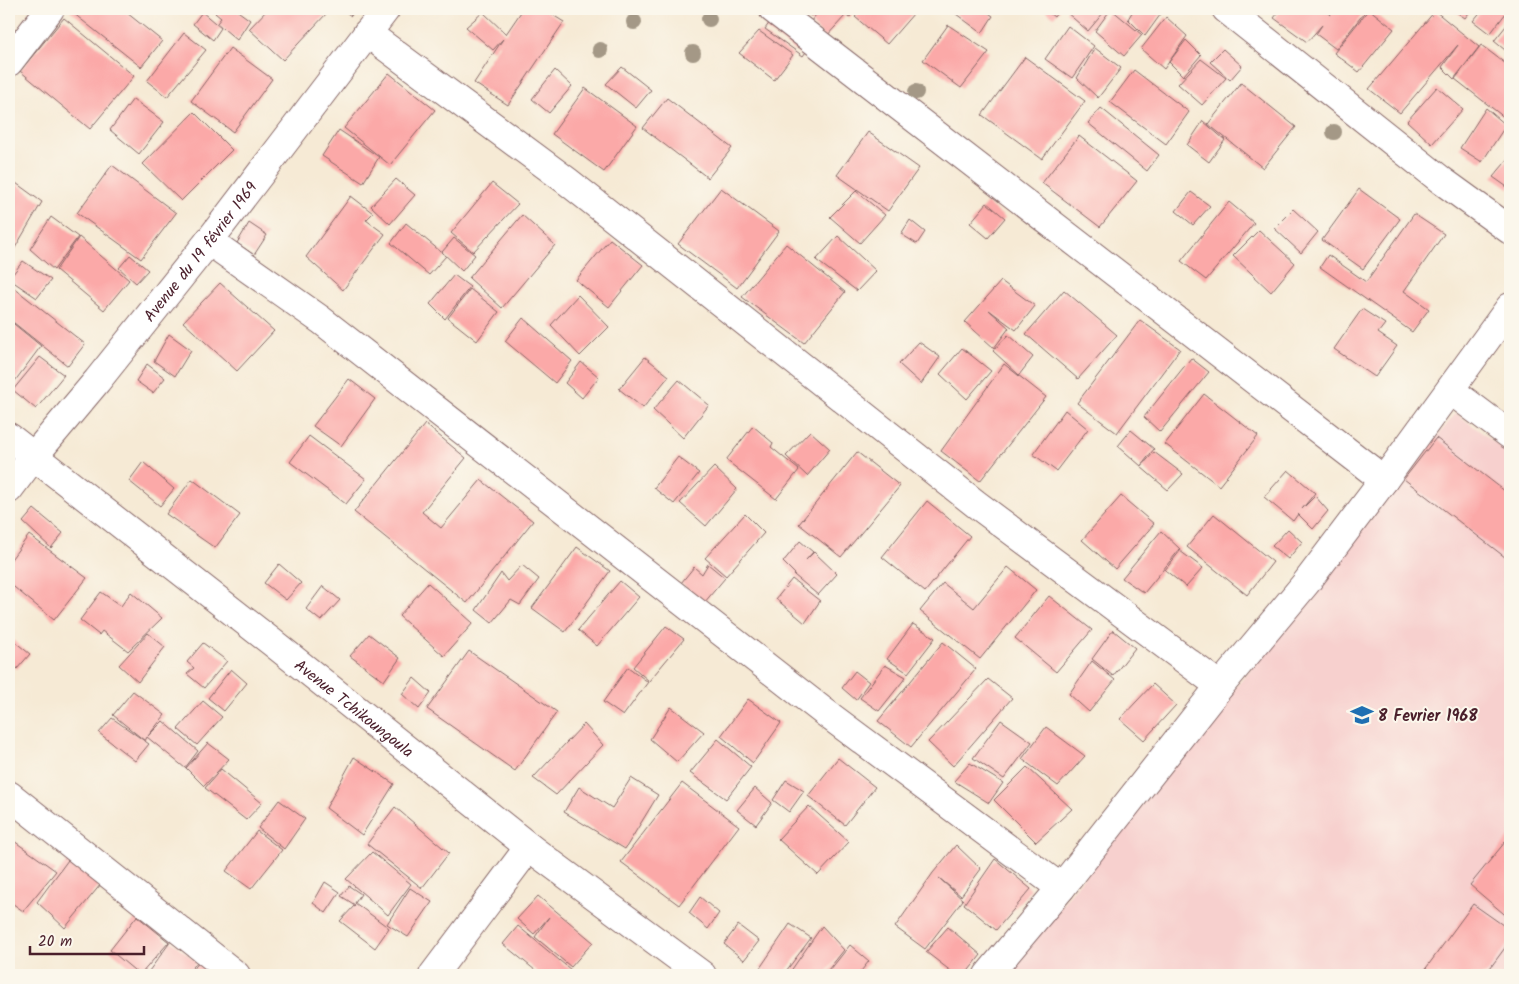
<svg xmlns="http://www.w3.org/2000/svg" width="1519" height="984" viewBox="0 0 1519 984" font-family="Kalam,sans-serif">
  <rect width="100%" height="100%" fill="#fbf7ec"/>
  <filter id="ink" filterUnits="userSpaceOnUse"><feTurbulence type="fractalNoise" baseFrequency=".02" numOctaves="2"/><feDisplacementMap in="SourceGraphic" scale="10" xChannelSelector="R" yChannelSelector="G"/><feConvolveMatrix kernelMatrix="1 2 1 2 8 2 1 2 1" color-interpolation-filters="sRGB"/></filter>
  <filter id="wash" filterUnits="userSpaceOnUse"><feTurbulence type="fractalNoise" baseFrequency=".0096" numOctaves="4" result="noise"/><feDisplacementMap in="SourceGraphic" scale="20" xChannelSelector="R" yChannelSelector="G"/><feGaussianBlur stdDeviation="1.12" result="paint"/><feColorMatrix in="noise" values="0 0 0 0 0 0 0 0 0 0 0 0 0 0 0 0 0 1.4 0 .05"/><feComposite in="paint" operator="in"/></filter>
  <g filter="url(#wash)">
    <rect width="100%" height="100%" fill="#f6ead5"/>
    <!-- built -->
    <path fill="#f7d0ce" d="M1456,413L1510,454V975H1005Z"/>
    <g id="blocks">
      <!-- building -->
      <path fill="#fba9a8" d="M68,9H122L162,41L141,67Z
        M219,9H235L250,20L237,40L217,23L221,18L215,13Z
        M268,9H323L327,13L283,60L249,29Z
        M342,9H356L351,16Z
        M523,9H543L564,22L508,105L474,83L503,39L493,50L466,27L483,12L506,34Z
        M779,9L819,34L803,56L765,29Z
        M802,9H818L811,16Z
        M821,9H837L845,16L825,38L810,22Z
        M839,9H857L849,18Z
        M862,9H909L914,13L887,44L855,17Z
        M960,9H983L993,16L982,33L956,14Z
        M1044,9H1060L1054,17Z
        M1068,9H1100L1104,12L1088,31L1066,12Z
        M1111,9L1142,35L1124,56L1095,31Z
        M1134,9H1160L1163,11L1145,36L1128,19Z
        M1281,9H1324L1331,15L1329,11L1331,9H1367L1336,49L1316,34L1322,25L1307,42L1274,18Z
        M1369,9L1394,29L1359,72L1334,53Z
        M1452,9H1472L1465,18Z
        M1483,9H1509L1490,34L1473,21Z
        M1435,11L1479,47L1454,79L1442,67L1458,45L1400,113L1369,89Z
        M202,12L221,28L213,40L193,24Z
        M1166,17L1187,36L1164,69L1141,49Z
        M64,18L134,76L90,129L20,71Z
        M1510,21V54L1494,41Z
        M948,25L989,52L961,88L923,60Z
        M1068,26L1094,46L1072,78L1045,59Z
        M759,31L793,55L774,80L739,53Z
        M184,33L206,50L167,97L147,81Z
        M1186,40L1201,55L1183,76L1169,62Z
        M1481,45L1510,67V111L1505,118L1455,79Z
        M230,48L272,79L233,132L191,101Z
        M1095,48L1121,68L1098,98L1077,78Z
        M1223,49L1242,66L1230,80L1210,62Z
        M1025,57L1085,101L1042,159L982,115Z
        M1201,59L1226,78L1202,105L1178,84Z
        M622,67L651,90L636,108L606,84Z
        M555,70L572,86L549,113L532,99Z
        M1134,70L1189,112L1166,144L1110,102Z
        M389,73L435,110L390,165L344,128Z
        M1241,83L1296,127L1263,168L1208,124Z
        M1437,87L1463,109L1432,144L1407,121Z
        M585,88L637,126L604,172L552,134Z
        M667,98L732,148L708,178L643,128Z
        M133,99L164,122L139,154L110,130Z
        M1101,108L1159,155L1147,171L1088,123Z
        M1486,108L1506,125L1482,162L1460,148Z
        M194,112L232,150L181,201L143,164Z
        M1203,121L1225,140L1209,162L1187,145Z
        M339,130L379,157L363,183L322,156Z
        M868,132L919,168L888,211L837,175Z
        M1079,136L1137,181L1100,227L1042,183Z
        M1510,157V189L1493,177Z
        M112,165L176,213L141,259L77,213Z
        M9,178L42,202L9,258Z
        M396,179L415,195L390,224L371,206Z
        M492,183L518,204L473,252L451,233Z
        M721,188L779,231L737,288L678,244Z
        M1359,189L1400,219L1363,269L1322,240Z
        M856,191L885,215L860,243L830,217Z
        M1191,192L1210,206L1193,225L1176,211Z
        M351,196L373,213L366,220L385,234L343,290L306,257Z
        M1229,202L1254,223L1206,280L1181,261Z
        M987,203L1005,218L988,238L970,223Z
        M1293,209L1318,232L1301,253L1274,228Z
        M1414,214L1444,234L1404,291L1429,309L1412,332L1320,267L1328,255L1366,282Z
        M522,215L555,245L502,308L469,278Z
        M51,217L78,237L54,270L30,249Z
        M910,220L925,232L917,244L901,234Z
        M249,223L267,235L254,255L237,243Z
        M406,223L446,256L429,275L391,243Z
        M1259,230L1295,263L1271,292L1233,256Z
        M838,236L876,271L857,291L816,260Z
        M79,237L129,280L104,310L56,270Z
        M454,238L475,255L462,271L442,252Z
        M610,239L643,265L609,307L576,280Z
        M786,244L845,292L804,343L742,297Z
        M130,255L148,270L136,283L119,268Z
        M23,261L51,280L37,298L9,279Z
        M454,275L470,287L445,319L430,304Z
        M1001,281L1035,306L1016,330L989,310L1009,328L994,348L965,322Z
        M220,283L274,331L237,371L183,322Z
        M9,284L85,344L68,366L9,319Z
        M470,289L499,312L477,341L448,318Z
        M1064,290L1117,335L1078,379L1026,334Z
        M578,295L609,327L580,356L551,325Z
        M1362,309L1385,324L1378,333L1397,346L1375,377L1334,349Z
        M523,318L572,361L555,383L505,341Z
        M9,320L41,346L9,389Z
        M1140,320L1180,349L1117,433L1077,403Z
        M169,334L191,350L175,376L154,361Z
        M1008,335L1033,357L1019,375L993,351Z
        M919,342L940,357L921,384L899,364Z
        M962,348L991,371L967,399L940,374Z
        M40,357L64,375L36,409L13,390Z
        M645,357L669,376L643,408L619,389Z
        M1191,358L1209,372L1160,432L1144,417Z
        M581,362L599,377L582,398L565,383Z
        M147,364L165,378L153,393L136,381Z
        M1004,364L1046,397L980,481L941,451Z
        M349,379L375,399L341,446L313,426Z
        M679,380L709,405L683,438L653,410Z
        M1204,394L1258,436L1219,486L1165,444Z
        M1065,410L1088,429L1056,471L1033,454Z
        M425,424L466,458L422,512L441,528L481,480L533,521L467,603L354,512Z
        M753,426L773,443L771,447L799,470L776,499L726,460Z
        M1131,430L1154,449L1141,466L1118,446Z
        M810,431L830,449L807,476L786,456Z
        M309,436L366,479L346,504L290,462Z
        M1436,438L1510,495V561L1404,479Z
        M857,452L900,486L841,557L799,524Z
        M1154,452L1183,474L1168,490L1141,467Z
        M678,457L699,473L674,504L654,488Z
        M143,462L174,489L160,506L129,481Z
        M714,467L737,489L706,526L680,503Z
        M1288,470L1315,493L1302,509L1315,496L1328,511L1313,529L1298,514L1293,521L1264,497Z
        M192,479L240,515L215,548L166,514Z
        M1121,496L1154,524L1115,569L1082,540Z
        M927,501L970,536L925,592L882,557Z
        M34,509L63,533L51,548L23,522Z
        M745,514L764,533L726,576L705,558Z
        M1214,514L1273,562L1247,595L1187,547Z
        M1288,529L1302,542L1288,559L1272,546Z
        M1161,531L1180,549L1144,593L1122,578Z
        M29,535L87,578L54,620L9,583V562Z
        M800,541L813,552L806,560L814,552L837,574L818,595L794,575L795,574L783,562Z
        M577,547L610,571L565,632L532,608Z
        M1180,551L1203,568L1186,587L1165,570Z
        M279,564L301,583L286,600L264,583Z
        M708,564L725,578L704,603L681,583L694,567L702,574Z
        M522,565L539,579L520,605L511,600L492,623L476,610L501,573L507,581Z
        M1008,567L1036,590L980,659L920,611L943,583L974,608Z
        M792,579L820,601L805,623L776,599Z
        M620,581L639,597L597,646L578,630Z
        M428,583L473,623L444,656L399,616Z
        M323,586L340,600L321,621L306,609Z
        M101,592L121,606L131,592L162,618L128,651L102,631L99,635L80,620Z
        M1049,596L1092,630L1056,672L1015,638Z
        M913,624L935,638L908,673L887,659Z
        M666,626L684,639L649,681L633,667Z
        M1113,630L1135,648L1113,676L1092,659Z
        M148,633L165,647L138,682L119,665Z
        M369,634L400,658L384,681L350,656Z
        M9,637L30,654L17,669L9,663Z
        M943,642L976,669L911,747L878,721Z
        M203,643L227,661L204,688L187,674L194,668L187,662Z
        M469,651L557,712L515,771L427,709Z
        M1092,661L1115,680L1089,712L1069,694Z
        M885,665L906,677L879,711L860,698Z
        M628,667L648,682L623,716L603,702Z
        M231,669L247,683L224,711L208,698Z
        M855,671L869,682L856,700L842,688Z
        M414,678L431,693L419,709L402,694Z
        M988,679L1012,698L953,766L928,742Z
        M1153,684L1176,705L1144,740L1120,719Z
        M133,691L165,715L148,736L163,721L198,751L185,768L147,737L145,741L113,715Z
        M748,699L781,723L753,763L721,736Z
        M203,701L222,717L197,745L178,729Z
        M671,707L704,732L677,762L650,739Z
        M112,718L149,744L135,761L99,733Z
        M1001,720L1032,742L1004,779L973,758Z
        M584,724L603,745L556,795L533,778Z
        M1046,727L1085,756L1058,786L1022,759Z
        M718,739L751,767L726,799L690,773Z
        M208,743L229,759L204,786L186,768Z
        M354,757L394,784L362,835L326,808Z
        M838,758L875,787L845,825L808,796Z
        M970,763L1003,783L989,803L954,781Z
        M1027,767L1072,809L1036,842L994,800Z
        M221,769L262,803L246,820L205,788Z
        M631,778L658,795L625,849L564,812L579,787L612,808Z
        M786,780L804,791L789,812L773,800Z
        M682,783L739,826L679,905L621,862Z
        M755,788L772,803L756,825L737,810Z
        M279,800L305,819L284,849L258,828Z
        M809,806L849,842L818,875L778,839Z
        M395,807L449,853L422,888L367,844Z
        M257,831L282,850L251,889L226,871Z
        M1510,836V919L1470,885Z
        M14,841L56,871L23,911L9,901V848Z
        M956,845L981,869L961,896L939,878L963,900L925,949L895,927L933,873Z
        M372,852L411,884L388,915L346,879Z
        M995,859L1031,889L996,930L964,904Z
        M68,860L101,884L65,928L37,902Z
        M325,882L340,892L326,913L313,903Z
        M349,886L361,894L355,903L389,928L375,948L340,921L355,905L341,896Z
        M410,888L432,902L408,937L387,924Z
        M538,896L593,942L571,967L535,937L549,917L534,934L517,919Z
        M700,897L719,913L708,929L689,913Z
        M1473,904L1510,930V941L1485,975H1421Z
        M137,916L169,942L140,975L110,950Z
        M790,924L811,938L783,975H771L760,968Z
        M738,925L759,941L744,960L724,944Z
        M518,926L577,975H541L503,944Z
        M822,926L844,950L824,975H788Z
        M948,927L981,955L965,975H956L926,952Z
        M171,941L197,962L187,975H156L149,971Z
        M850,945L869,961L858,975H826Z
        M199,962L215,975H189Z"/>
    </g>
  </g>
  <g filter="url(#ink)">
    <use href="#blocks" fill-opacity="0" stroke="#866666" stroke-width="1"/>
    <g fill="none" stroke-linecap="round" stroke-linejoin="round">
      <defs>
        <g id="street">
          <path d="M773,9L1384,480"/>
          <path d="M1226,9L1441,180L1510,230"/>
          <path d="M367,33L567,181L976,504L1220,686"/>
          <path d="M9,62L50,9"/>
          <path d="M209,241L321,320L823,711L1061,888"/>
          <path d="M1450,390L1510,435"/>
          <path id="s1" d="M9,489L33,457L97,381L209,241L386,9"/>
          <path d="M9,795L236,975"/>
          <path d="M433,975L529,847"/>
          <path d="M988,975L1061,888L1220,686L1306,583L1384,480L1510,307"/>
        </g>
        <g id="secondary">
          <path id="s2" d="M9,437L273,643L529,847L702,975"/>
        </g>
      </defs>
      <!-- street casing -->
      <use href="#street" stroke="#866666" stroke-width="30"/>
      <!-- secondary casing -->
      <use href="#secondary" stroke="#866666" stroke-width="30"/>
      <!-- street -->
      <use href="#street" stroke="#fff" stroke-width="28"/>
      <!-- secondary -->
      <use href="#secondary" stroke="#fff" stroke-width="28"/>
    </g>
    <!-- trees -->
    <g fill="#a49886">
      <circle cx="709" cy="19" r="8"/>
      <circle cx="634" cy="22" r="8"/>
      <circle cx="600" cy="50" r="8"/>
      <circle cx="693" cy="53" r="8"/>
      <circle cx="916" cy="92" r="8"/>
      <circle cx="1334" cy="132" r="8"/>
    </g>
  </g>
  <!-- icons -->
  <defs>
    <symbol id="school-bare" viewBox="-9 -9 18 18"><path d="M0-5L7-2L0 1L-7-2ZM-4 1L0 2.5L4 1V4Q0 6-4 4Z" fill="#1f6fb2" stroke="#fbf7ec" stroke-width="2.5" paint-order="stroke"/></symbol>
  </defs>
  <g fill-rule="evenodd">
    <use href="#school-bare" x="1346" y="699" width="32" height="32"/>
  </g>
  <g text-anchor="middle" stroke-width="4" stroke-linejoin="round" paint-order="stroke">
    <!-- street labels -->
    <g font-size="16" fill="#4a1f2b" stroke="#fbf7ec">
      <text dy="6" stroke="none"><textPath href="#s1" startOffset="305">Avenue du 19 février 1969</textPath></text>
      <text dy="6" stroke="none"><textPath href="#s2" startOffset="439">Avenue Tchikoungoula</textPath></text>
    </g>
    <!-- poi labels -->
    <g font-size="16" font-weight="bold" fill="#4a1f2b" stroke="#fbf7ec" text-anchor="start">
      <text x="1378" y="721">8 Fevrier 1968</text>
    </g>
  </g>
  <!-- margin -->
  <rect width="1519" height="984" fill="none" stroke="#fbf7ec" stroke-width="30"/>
  <!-- scale -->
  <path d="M30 946v8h114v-8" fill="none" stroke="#4a1f2b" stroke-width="2.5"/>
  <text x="38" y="946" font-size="15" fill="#4a1f2b" stroke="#fbf7ec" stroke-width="4" paint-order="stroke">20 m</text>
</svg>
